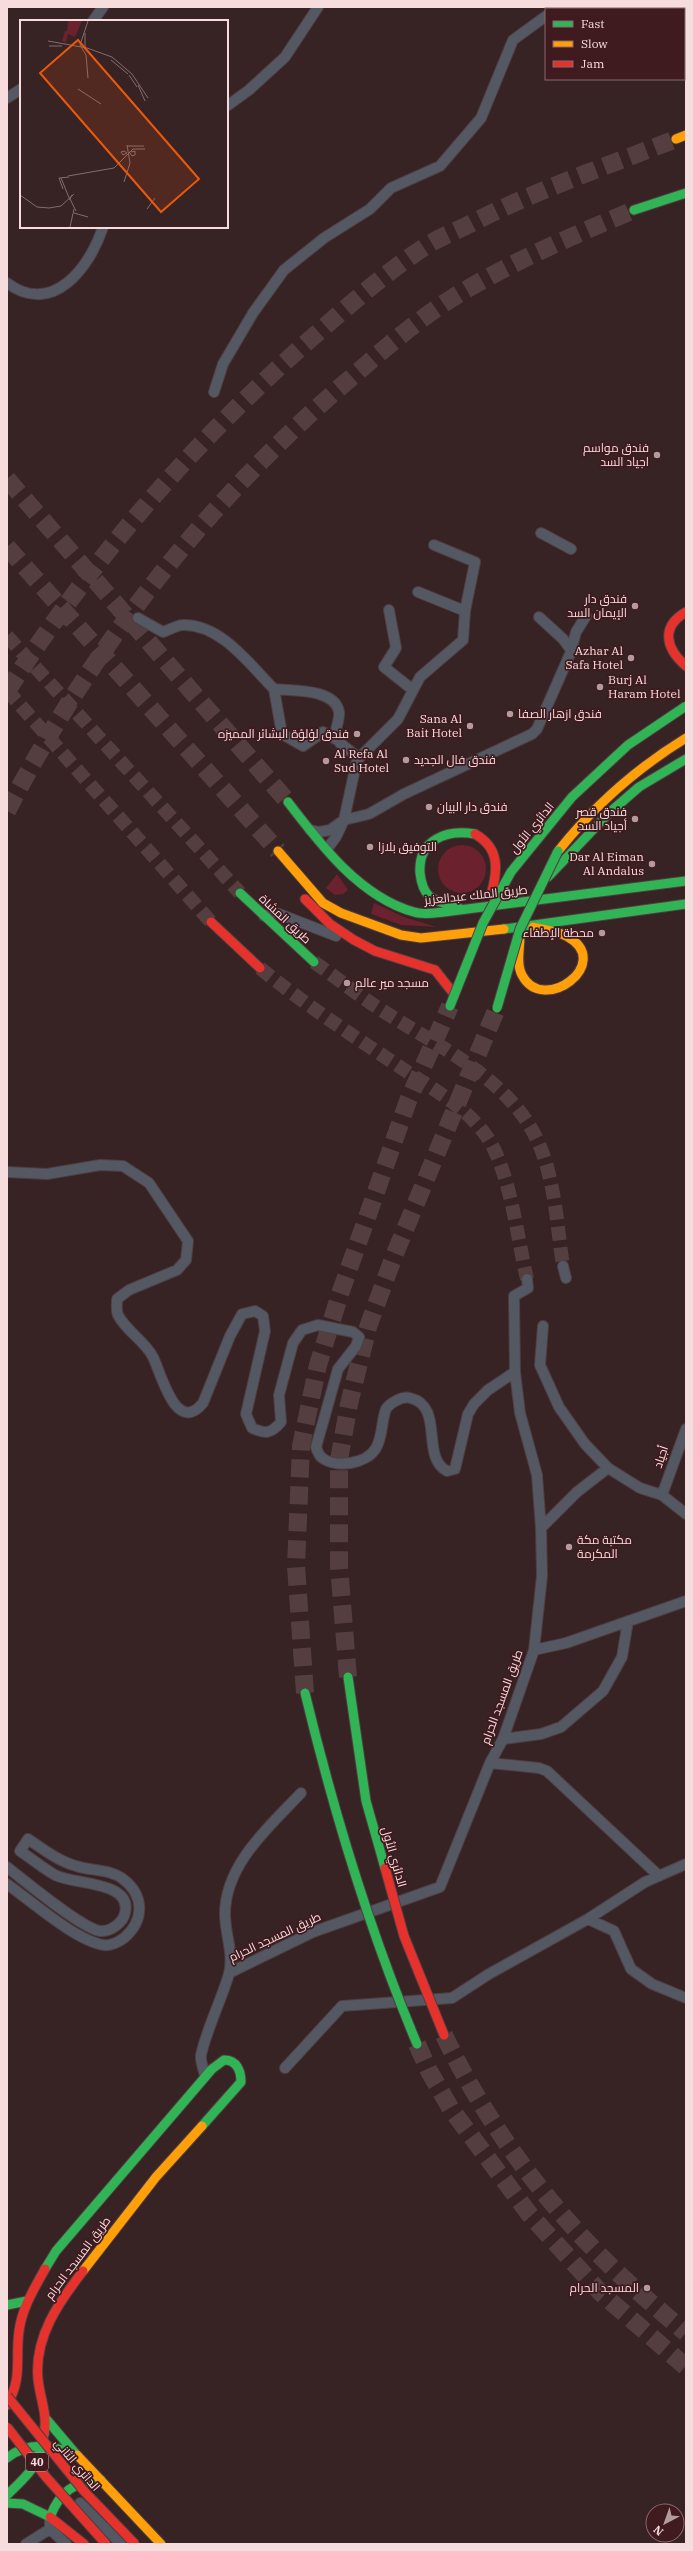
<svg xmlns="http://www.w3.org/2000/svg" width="693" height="2551" viewBox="0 0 693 2551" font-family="'IBM Plex Serif',Cairo,serif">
  <rect width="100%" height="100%" fill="#372224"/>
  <!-- green -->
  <path fill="#6b212e" d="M438 869a24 24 0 1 1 48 0a24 24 0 1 1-48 0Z
    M337,874L348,890L343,894L335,895L326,888Z
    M374,903L404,917L437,927L401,925L371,914Z"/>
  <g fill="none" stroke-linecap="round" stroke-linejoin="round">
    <!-- secondary-tunnel -->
    <path stroke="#543e40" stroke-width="14" stroke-dasharray="14 7" stroke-linecap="butt" d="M7,636L240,893
      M7,690L211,922
      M314,962C337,978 359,996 383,1011C439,1047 512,1080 539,1144C555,1181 557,1226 563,1266
      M260,968C304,1004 352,1035 400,1067C429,1087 464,1105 485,1134C510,1168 517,1237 527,1279"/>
    <!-- highway-tunnel -->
    <path stroke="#543e40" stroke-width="18" stroke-dasharray="18 9" stroke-linecap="butt" d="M7,479L288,802
      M7,547L278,851
      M7,691C94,556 200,434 322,329C355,300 389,270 426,246C440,237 456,231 470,224C536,190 607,166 676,139
      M7,811C93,645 210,498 352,377C384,349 417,320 454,297C511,262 572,236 634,210
      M348,1677L339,1566V1460L349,1404L368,1327L394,1256L497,1008
      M305,1693L296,1566L301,1446L318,1365L340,1294L408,1101L450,1006
      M444,2035C486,2123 547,2206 618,2273C640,2294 663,2313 686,2333
      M417,2044L429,2071L451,2109L530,2215L601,2293L686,2367"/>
    <defs>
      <path id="street" d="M553,9L555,7
        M93,21L103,7
        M7,98L21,89
        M227,106L249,90L285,57L318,7
        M7,283C53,317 90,267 103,227
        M214,392L223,364L253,313L284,270L324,238L370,209L391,188L440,166L481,118L513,40L546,16
        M541,533L571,549
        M418,592L465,611
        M389,610L396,648L384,667L413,690
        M539,617L563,639L571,650
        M138,618L163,632C169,630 177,625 183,625C221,624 250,665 274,689C291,691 335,688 339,712C340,718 336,728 335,734L340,743L359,758
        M274,689L282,734L303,746L323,732L339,741
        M310,830L319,832L330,830L344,820L369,814L404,794L532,734L537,729L570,654L576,632L586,616
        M327,849L336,837L344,820L356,764L359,758L398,719L420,677L463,640L465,611L475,562L434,545
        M264,916L274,912L336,936
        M7,1172L47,1174L100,1165L123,1166L149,1183L188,1241L186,1260L177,1270L129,1290L117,1299C117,1304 116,1311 118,1315C126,1331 145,1341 153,1357C161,1373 176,1436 203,1403L230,1336L242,1314L255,1311L263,1316L265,1331L246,1414L252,1428C265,1434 271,1434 281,1422L279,1395L293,1343L302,1330L318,1325L353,1332L359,1337L356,1346L338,1369L316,1447C317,1450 319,1455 321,1457C335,1469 367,1464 376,1448C383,1436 381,1422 386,1409C390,1403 402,1396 410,1398C445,1406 420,1457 447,1471L455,1469L468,1414L474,1404L488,1390L515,1372
        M563,1266L566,1278
        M543,1326L540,1365L559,1407L585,1444L608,1468L640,1488L662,1495L686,1514
        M662,1495L686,1429
        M541,1528L577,1492L608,1468
        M534,1650L566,1643L686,1601
        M503,1739L541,1734L561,1727L603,1691L622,1657L628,1621
        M490,1763L539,1768L547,1771L659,1876
        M7,1867C25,1881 81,1928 100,1931C110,1932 123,1923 125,1913C133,1881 74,1885 55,1875C43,1868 32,1859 20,1851L28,1839C43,1849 58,1861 76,1866C91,1871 110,1869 123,1879C145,1896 144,1921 124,1938C119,1942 110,1946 104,1945C76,1941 31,1901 7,1884
        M588,1919L614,1931L631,1969L652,1984L686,1998
        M229,1973L313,1932L440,1887L490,1763L503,1739L534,1650L542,1576L541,1528L537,1475L520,1413L515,1372L514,1296L528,1288L527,1279
        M285,2068L342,2006L452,1998L489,1974L588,1919L645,1882L686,1864
        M205,2076C204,2070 200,2061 201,2055C207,2028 221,2001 229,1974C234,1953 225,1934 225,1914C225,1864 270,1826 301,1793
        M80,2503L121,2544
        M50,2529L66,2544
        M26,2544L50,2529V2517"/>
      <path id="fast" d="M634,210L686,193
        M288,802C320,844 360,897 414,912C423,915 434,913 444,912L686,881
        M548,877L609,813L639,787L686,759
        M240,893L314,962
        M458,907C448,905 437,902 429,896C423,890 421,882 420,873C418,840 446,829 475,834
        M504,929L686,904
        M45,2269L56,2251L212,2069L224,2060C237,2060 241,2071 241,2082L202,2126
        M7,2305L27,2301
        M47,2420L75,2453
        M7,2458C29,2441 52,2445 77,2455
        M7,2495C30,2473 39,2466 44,2434
        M7,2503L23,2504L50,2517C60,2491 74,2482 101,2480"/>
      <path id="slow" d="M676,139L686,135
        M559,850C595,805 637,768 686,738
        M278,851L323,903L341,913L401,935L421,938L504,929
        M520,936C520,948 516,964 522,975C543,1016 614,963 568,937C558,931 545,930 533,927
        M83,2271L156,2177L202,2126
        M77,2455L161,2544"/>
      <path id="jam" d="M686,612C660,627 666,649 686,666
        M305,899L330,924L354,940L375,951L435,970L454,994
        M211,922L260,968
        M7,2405C23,2377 15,2360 19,2331C22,2308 34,2289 45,2269
        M44,2434C48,2414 40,2399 38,2379C34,2337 59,2302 83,2271
        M50,2517L84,2544"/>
    </defs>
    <!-- street casing -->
    <use href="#street" stroke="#503e40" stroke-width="12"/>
    <!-- fast casing -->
    <use href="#fast" stroke="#503e40" stroke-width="11"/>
    <!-- slow casing -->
    <use href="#slow" stroke="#503e40" stroke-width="11"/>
    <!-- jam casing -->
    <use href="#jam" stroke="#503e40" stroke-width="11"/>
    <!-- street -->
    <use href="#street" stroke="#535863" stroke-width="10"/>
    <!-- fast -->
    <use href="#fast" stroke="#30b455" stroke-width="9"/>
    <!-- slow -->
    <use href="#slow" stroke="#ff9f0a" stroke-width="9"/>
    <!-- jam -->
    <use href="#jam" stroke="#e5322d" stroke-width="9"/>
    <defs>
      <path id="fast-bridge" d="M450,1006L483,923L511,872L572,797L628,745L686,706
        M497,1008L520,929L558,851
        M348,1677L366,1801L385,1868
        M305,1693C334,1813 369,1930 417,2044"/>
      <path id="jam-bridge" d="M475,834C500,848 498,870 491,895
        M385,1868L404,1936L444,2035
        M7,2396L84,2491L135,2544
        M7,2427L46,2477L106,2544"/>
    </defs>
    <!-- fast-bridge casing -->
    <use href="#fast-bridge" stroke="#503e40" stroke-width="11" stroke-linecap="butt"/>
    <!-- jam-bridge casing -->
    <use href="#jam-bridge" stroke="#503e40" stroke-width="11" stroke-linecap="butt"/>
    <!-- fast-bridge -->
    <use href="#fast-bridge" stroke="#30b455" stroke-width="9"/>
    <!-- jam-bridge -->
    <use href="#jam-bridge" stroke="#e5322d" stroke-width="9"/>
  </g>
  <!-- markers -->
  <g fill="#b39b9c" stroke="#3f1a1e" stroke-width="1.5">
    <circle cx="657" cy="455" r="4"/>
    <circle cx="635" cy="606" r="4"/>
    <circle cx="631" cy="658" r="4"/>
    <circle cx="600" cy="687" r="4"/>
    <circle cx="510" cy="714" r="4"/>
    <circle cx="470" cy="726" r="4"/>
    <circle cx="357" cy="734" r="4"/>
    <circle cx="406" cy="760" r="4"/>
    <circle cx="326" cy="761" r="4"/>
    <circle cx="429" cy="807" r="4"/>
    <circle cx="635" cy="819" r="4"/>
    <circle cx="370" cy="847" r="4"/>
    <circle cx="652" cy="864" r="4"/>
    <circle cx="602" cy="933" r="4"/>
    <circle cx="347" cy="983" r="4"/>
    <circle cx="569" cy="1547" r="4"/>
    <circle cx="647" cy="2288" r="4"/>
  </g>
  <g text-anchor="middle" stroke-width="3.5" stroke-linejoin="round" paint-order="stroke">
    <!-- shield labels -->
    <rect fill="#3f1a1e" stroke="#bfa2a4" stroke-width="1" x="26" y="2453" width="22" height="18" rx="3"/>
    <g font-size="11" font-weight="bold" fill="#f6dcdd">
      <text x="37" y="2466">40</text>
    </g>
    <!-- poi labels -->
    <g font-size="12" fill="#f6dcdd" stroke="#3f1a1e" text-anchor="end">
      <text x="649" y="452">فندق مواسم<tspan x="649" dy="14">اجياد السد</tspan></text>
      <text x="627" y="603">فندق دار<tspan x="627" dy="14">الإيمان السد</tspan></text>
      <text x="623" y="655">Azhar Al<tspan x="623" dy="14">Safa Hotel</tspan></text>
      <text x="608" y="684" text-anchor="start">Burj Al<tspan x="608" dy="14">Haram Hotel</tspan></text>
      <text x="518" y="718" text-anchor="start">فندق ازهار الصفا</text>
      <text x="462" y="723">Sana Al<tspan x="462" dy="14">Bait Hotel</tspan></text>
      <text x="349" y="738">فندق لؤلؤة البشائر المميزه</text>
      <text x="334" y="758" text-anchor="start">Al Refa Al<tspan x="334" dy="14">Sud Hotel</tspan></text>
      <text x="414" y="764" text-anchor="start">فندق فال الجديد</text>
      <text x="437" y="811" text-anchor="start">فندق دار البيان</text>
      <text x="627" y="816">فندق قصر<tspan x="627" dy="14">أجياد السد</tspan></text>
      <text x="378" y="851" text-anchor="start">التوفيق بلازا</text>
      <text x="644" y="861">Dar Al Eiman<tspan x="644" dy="14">Al Andalus</tspan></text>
      <text x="594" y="937">محطة الإطفاء</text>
      <text x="355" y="987" text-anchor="start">مسجد مير عالم</text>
      <text x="577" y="1544" text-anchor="start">مكتبة مكة<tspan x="577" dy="14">المكرمة</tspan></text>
      <text x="639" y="2292">المسجد الحرام</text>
    </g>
    <!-- street labels -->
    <g font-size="12" fill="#f6dcdd" stroke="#3f1a1e">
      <text transform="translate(532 828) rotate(-51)" y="4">الدائري الأول</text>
      <text transform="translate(476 895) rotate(-6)" y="4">طريق الملك عبدالعزيز</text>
      <text transform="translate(285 919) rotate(43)" y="4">طريق المشاة</text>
      <text transform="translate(661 1457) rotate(-72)" y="4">أجياد</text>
      <text transform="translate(502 1697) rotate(-70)" y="4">طريق المسجد الحرام</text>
      <text transform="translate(394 1857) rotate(74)" y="4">الدائري الأول</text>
      <text transform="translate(275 1937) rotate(-25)" y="4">طريق المسجد الحرام</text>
      <text transform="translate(78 2258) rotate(-53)" y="4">طريق المسجد الحرام</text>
      <text transform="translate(77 2465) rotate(50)" y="4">الدائري الثاني</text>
    </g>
  </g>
  <!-- overview -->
  <g transform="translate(20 20)">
    <rect width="208" height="208" fill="#372224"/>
    <path d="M48,1H62L55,17L48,14L46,23L42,21L45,11H47Z" fill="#6b212e"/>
    <path fill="none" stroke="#836c6e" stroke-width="1" d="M68,1L60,25L66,35L68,58M28,21L67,28L92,37L112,54L128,78M29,26H42M65,29V13M91,40L108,54M109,55L117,67M118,65L125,81M58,69L81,84M107,126H124M107,133L104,131L101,132L103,135L107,133M110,133L112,136L115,135V131L111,132M48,156L94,148L113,129H125M41,158L50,180M104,162L110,143L107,125M43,169L39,158L49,157M0,175L17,187L29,188L41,186L54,174M52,175L50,179L56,191M127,189L135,178M54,193L68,197M50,207L54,189"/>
    <path fill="#e8590c" fill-opacity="0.15" stroke="#e8590c" stroke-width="2" d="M58,20L179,159L141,192L20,53Z"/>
    <rect width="208" height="208" fill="none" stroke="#f6dcdd" stroke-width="2"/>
  </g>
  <!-- border -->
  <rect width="693" height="2551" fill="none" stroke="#f6dcdd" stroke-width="16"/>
  <!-- legend -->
  <rect x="545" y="8" width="140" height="72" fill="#3f1a1e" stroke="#88686a"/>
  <rect x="553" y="21" width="20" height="6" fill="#30b455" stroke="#88686a"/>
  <text x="581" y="28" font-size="12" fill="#f6dcdd">Fast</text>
  <rect x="553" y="41" width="20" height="6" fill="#ff9f0a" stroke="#88686a"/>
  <text x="581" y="48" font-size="12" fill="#f6dcdd">Slow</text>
  <rect x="553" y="61" width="20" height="6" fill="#e5322d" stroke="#88686a"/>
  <text x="581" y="68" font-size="12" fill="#f6dcdd">Jam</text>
  <!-- north arrow -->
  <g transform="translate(665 2523) rotate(221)"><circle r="19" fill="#3f1a1e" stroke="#88686a"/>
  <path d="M0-3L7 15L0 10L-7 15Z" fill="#b39b9c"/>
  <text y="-6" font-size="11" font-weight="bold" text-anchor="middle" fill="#f6dcdd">N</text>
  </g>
</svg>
